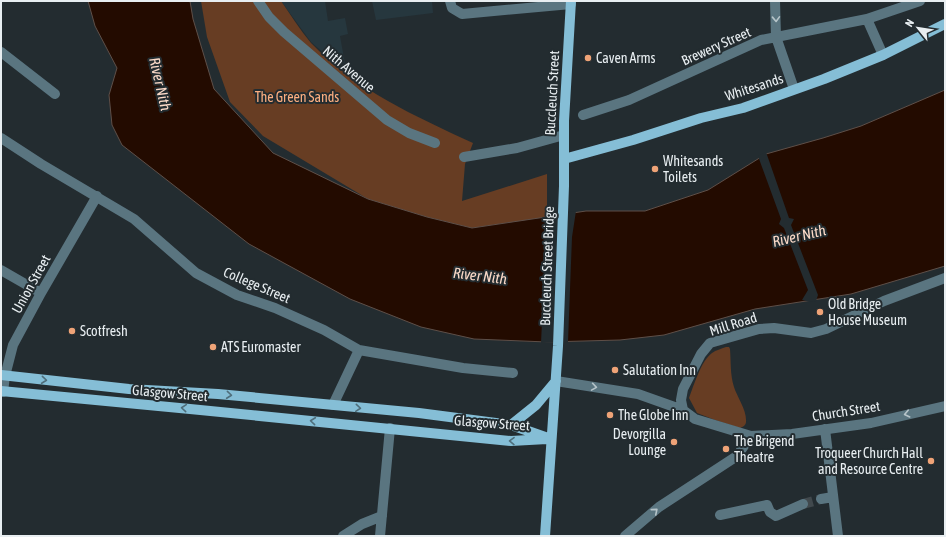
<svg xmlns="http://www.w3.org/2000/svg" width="946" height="537" viewBox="0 0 946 537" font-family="'Asap Condensed',sans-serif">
  <rect width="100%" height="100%" fill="#232c30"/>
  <!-- built -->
  <path fill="#26373e" d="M281,1H325L328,21L345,18L348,34L340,36L347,75L339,66L311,42Z
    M372,1H432L433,13L376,20Z"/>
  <!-- green -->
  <path fill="#673d23" d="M201,1H281C291,15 300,30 311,43C356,90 415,116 473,143L465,164L462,201L547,174V217L472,228L427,217L368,199L263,136L230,102L207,37Z
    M726,347H729L730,349C731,362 730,374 734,387C737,397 747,410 746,422C746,425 743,427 740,428L715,420L697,413L689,398C694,385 701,361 712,353C716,350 721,349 726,347Z"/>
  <!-- water -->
  <path fill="#230b00" stroke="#5e4f48" d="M88,1H190L193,19L214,89L273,153L368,199L427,217L472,228L586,211H645L708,190L766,154L823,138L861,126L945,90V266L851,294L755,309L664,335L620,340L547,342L474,339L421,327L350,299L249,244L122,145L112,125L109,95L117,68L95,26Z"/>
  <!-- pier -->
  <path fill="#232c30" d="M766,152L789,218L794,219L791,225L818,295L816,301L811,302L802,300L808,290L784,228L779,224L781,219L758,156Z
    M576,211L572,237L568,342L541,343L547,215Z"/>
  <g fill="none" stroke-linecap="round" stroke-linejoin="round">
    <!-- minor-tunnel -->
    <path stroke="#41494d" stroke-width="10" stroke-dasharray="10 5" stroke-linecap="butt" d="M803,504L821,499"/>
    <!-- minor -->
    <path stroke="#5a7580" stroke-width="10" d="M258,1L269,17L284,32L387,120L409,133L435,143
      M450,1L452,8L462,14L571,4
      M775,1L776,37L794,89
      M1,52L55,94
      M883,55L867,19L920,1
      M583,115L629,100L761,40L867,19
      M1,138L41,164L134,219L196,273L237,295L275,308L324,330L359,350L463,368L513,373
      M464,157L517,148L564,135
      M1,270L41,293
      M556,381L638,394L683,410L695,419L751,436L792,434L871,423L945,406
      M3,392L5,376L13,345L41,293L97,196
      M333,405L359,350
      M683,410L681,400L683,389L701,354L710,343L759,329L774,328L811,333L826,329L884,301L945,278
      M825,429L838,536
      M821,499L833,497
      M720,515L767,505L770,512L776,516L803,504
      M343,536L362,524L382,516
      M380,536L390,428
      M625,536L659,507L737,456L751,436"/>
    <!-- major -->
    <path stroke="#85bed6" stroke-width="10" d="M564,159L633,140L701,118L743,108L824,79L883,55L945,24
      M1,375L129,389L218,394L419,413L511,425L551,439
      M1,391L190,409L511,441L547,439
      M511,425L536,405L556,381
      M545,536L558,346L564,186V121L571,1"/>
  </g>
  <!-- one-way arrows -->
  <defs><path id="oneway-chevron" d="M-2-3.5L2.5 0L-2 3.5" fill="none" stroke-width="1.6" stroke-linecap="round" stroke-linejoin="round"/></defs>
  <g stroke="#b6c4c9">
    <use href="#oneway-chevron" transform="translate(776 19) rotate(88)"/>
    <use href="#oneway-chevron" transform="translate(594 387) rotate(9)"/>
    <use href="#oneway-chevron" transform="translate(907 414) rotate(167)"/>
    <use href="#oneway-chevron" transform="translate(655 511) rotate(-40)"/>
  </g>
  <g stroke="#4f6e7b">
    <use href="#oneway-chevron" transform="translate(44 380) rotate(6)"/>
    <use href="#oneway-chevron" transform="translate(229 395) rotate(6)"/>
    <use href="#oneway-chevron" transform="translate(184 408) rotate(-175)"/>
    <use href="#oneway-chevron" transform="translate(358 408) rotate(5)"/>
    <use href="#oneway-chevron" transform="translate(313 421) rotate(-174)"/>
    <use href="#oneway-chevron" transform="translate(512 441) rotate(-179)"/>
  </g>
  <!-- markers -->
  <g fill="#efa377" stroke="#232c30" stroke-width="1.5">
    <circle cx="588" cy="58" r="4"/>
    <circle cx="655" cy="169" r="4"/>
    <circle cx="820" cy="312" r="4"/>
    <circle cx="72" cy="331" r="4"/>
    <circle cx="213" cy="347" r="4"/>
    <circle cx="615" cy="370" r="4"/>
    <circle cx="610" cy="415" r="4"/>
    <circle cx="674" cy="442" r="4"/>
    <circle cx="726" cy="449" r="4"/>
    <circle cx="931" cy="461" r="4"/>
  </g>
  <g text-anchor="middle" stroke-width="4" stroke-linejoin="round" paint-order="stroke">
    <!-- street labels -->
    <g font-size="14" fill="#e8eef1" stroke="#232c30">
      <text transform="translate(716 46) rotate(-24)" y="5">Brewery Street</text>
      <text transform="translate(349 69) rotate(40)" y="5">Nith Avenue</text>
      <text transform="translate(754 87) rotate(-18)" y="5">Whitesands</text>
      <text transform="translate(552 93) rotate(-87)" y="5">Buccleuch Street</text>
      <text transform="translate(547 266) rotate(-88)" y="5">Buccleuch Street Bridge</text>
      <text transform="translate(31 284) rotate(-61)" y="5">Union Street</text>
      <text transform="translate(257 285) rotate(23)" y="5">College Street</text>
      <text transform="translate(733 324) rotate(-17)" y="5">Mill Road</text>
      <text transform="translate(170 393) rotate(5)" y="5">Glasgow Street</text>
      <text transform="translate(846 411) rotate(-9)" y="5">Church Street</text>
      <text transform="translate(492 423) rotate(4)" y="5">Glasgow Street</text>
    </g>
    <!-- poi labels -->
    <g font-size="14" fill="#e8eef1" stroke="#232c30" text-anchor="start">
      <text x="596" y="63">Caven Arms</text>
      <text x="663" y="166">Whitesands<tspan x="663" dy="16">Toilets</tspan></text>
      <text x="828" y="309">Old Bridge<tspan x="828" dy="16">House Museum</tspan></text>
      <text x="80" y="336">Scotfresh</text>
      <text x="221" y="352">ATS Euromaster</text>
      <text x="623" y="375">Salutation Inn</text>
      <text x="618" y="420">The Globe Inn</text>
      <text x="666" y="439" text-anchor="end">Devorgilla<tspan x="666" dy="16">Lounge</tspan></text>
      <text x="734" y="446">The Brigend<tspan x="734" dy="16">Theatre</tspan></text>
      <text x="923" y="458" text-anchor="end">Troqueer Church Hall<tspan x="923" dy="16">and Resource Centre</tspan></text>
    </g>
    <!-- park labels -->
    <g font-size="14" fill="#fdaf81" stroke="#232c30">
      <text x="297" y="102">The Green Sands</text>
    </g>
    <!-- water labels -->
    <g font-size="15" font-style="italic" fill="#fbdac8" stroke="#232c30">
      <text transform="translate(160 84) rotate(77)" y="5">River Nith</text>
      <text transform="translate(799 236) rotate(-13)" y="5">River Nith</text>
      <text transform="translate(480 276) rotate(7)" y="5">River Nith</text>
    </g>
  </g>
  <!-- border -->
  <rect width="946" height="537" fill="none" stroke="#e8eef1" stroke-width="4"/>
  <!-- north arrow -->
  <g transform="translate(918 28) rotate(300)" stroke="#232c30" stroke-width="3" paint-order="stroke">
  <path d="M0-3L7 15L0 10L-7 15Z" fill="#e8eef1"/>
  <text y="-6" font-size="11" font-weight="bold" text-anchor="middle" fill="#e8eef1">N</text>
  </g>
</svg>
